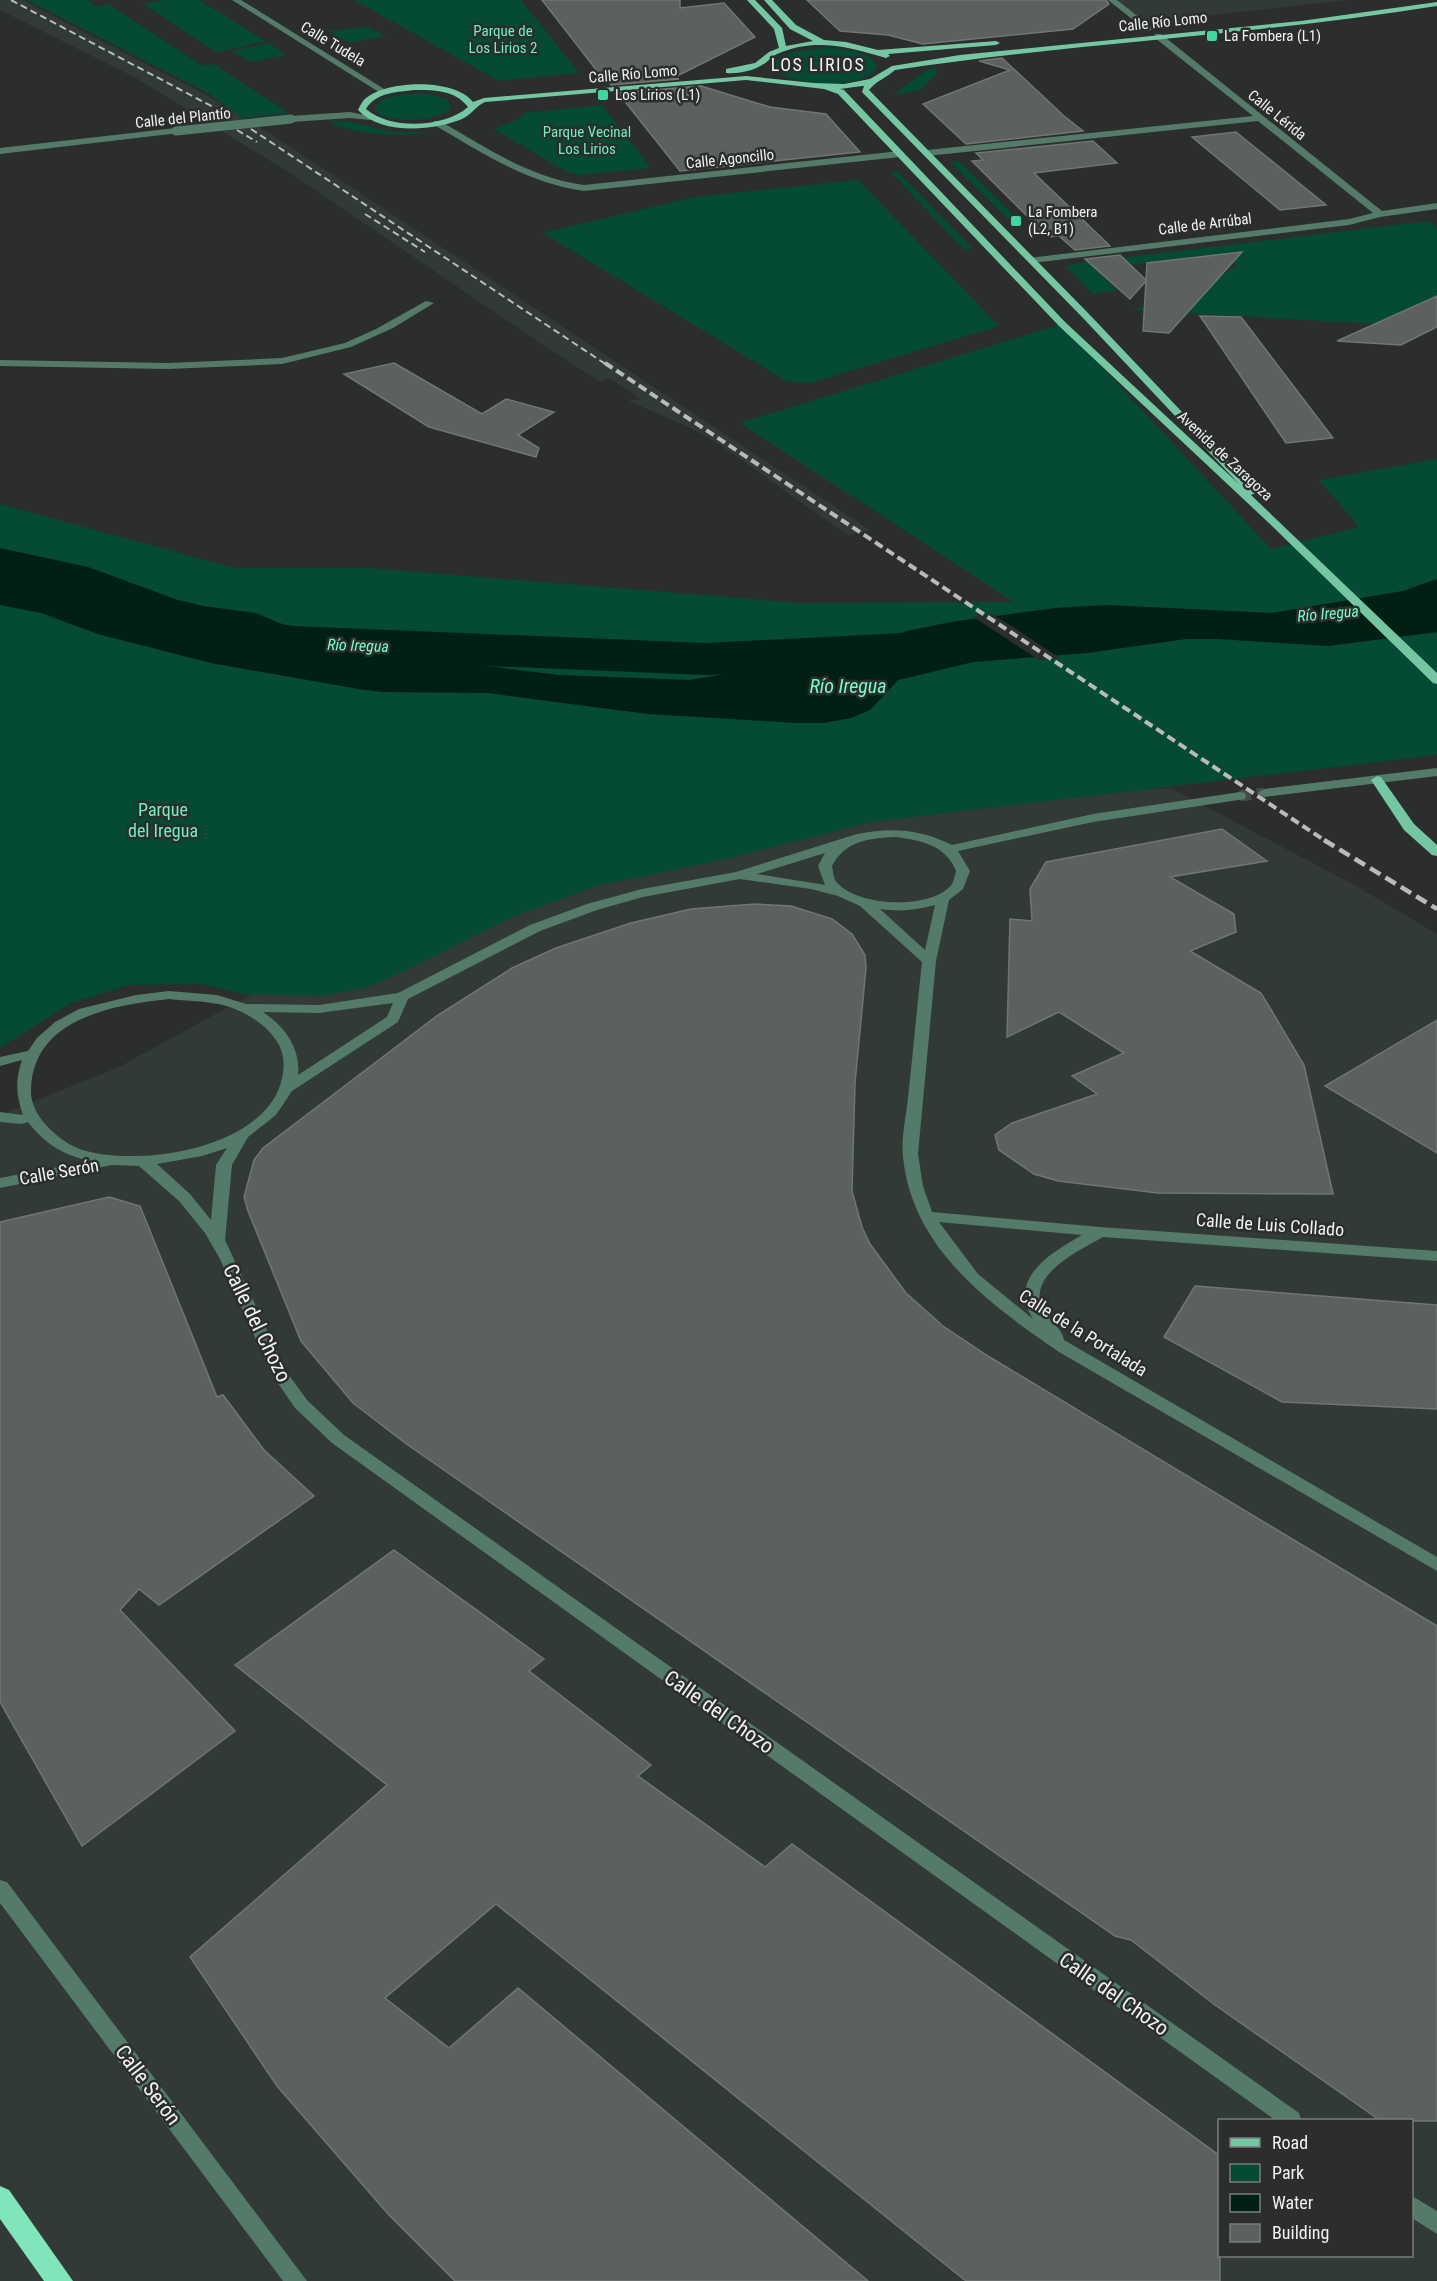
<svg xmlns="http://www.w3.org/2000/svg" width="1437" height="2281" viewBox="0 0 1437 2281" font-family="'Roboto Condensed',sans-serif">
  <rect width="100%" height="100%" fill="#2b2e2c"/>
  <!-- built -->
  <path fill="#313a36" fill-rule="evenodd" d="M0,0H22L30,4L202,93L271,134L870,530L847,535L716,442L689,427L628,401L641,399L609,378L599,381L549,349L293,175L136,78L0,10Z
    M1112,0H1349L1184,18L1189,22L1165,25L1133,16Z
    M1170,788L1351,883L1437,934V2281H0V1115L117,1068L389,919L952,803ZM1220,2120H1412V2256H1220Z"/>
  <!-- green -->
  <path fill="#054a35" d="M27,0H87L96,6L108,4L203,66L213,64L289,113L242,118L208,93Z
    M165,0H199L266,41L216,52L143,4Z
    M354,0H521L579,73L499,81Z
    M368,27L385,36L349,43L328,31Z
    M268,43L287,55L250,62L232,51Z
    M824,48C840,49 869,49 877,66C866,92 786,87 771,66L773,61L792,52Z
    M934,67L937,73L920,90L893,95L924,72Z
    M405,94H431L448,100L451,108C438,122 385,126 374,108L382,99Z
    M602,105L651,168L578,175L567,172L494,129L517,120L525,113Z
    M328,121L352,122L387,131L431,133C399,135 358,137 328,121Z
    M959,161L1017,218L1008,219L950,162Z
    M897,171L973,249L964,250L891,172Z
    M858,180L999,326L810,383L786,381L543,233L694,197Z
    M1428,221L1437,228V296L1375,324L1132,310L1209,286L1206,278L1225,273L1237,266L1224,254L1095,269L1117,290L1093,294L1066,267L1079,263Z
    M1062,324L1271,549L1359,527L1319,480L1437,459V579L1403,591L1272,613L1105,605L1056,608L951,622L907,631L823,662L755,669L690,680L558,675L354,649L314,637L255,613L203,606L177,600L36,556L0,548V504L234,568H368L800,603L1014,602L740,423Z
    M0,605L41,613L98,634L211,663L359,689L382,692L488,693L648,714L823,723L851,718L870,710L898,680L973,662L1087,653L1186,639H1219L1328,646L1437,632V755L871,822L727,859L596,886L510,918L415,966L368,987L321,996L243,994L201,984L129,985L71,1003L0,1048Z"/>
  <!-- water -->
  <path fill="#002014" d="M0,548L88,567L178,600L203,606L255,613L314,637L354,649L558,675L690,680L765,667L823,662L907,631L951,622L1056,608L1105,605L1272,613L1403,591L1437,579V632L1328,646L1219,639H1186L1087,653L973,662L898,680L870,710L851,718L823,723H797L648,714L488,693L382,692L359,689L211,663L98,634L41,613L0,605Z"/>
  <!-- pier -->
  <path fill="#2b2e2c" d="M992,614L1013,627L1060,658L1039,660L972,616Z"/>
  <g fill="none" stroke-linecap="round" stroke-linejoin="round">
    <!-- river -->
    <path fill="#002014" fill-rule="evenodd" d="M244,619L294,626L706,643L940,631L958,636L966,647L958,658L940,663L706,675L294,658L226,645L218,634L226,623Z"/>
  </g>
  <!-- building -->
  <path fill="#5c605e" stroke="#727573" stroke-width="1.5" d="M542,0H680V8L724,3L755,37L673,78L679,79L611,85L604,76H601Z
    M807,0H1106L1109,4L1073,29L923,44L888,35L840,31Z
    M1002,58L1064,116L1083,131L966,144L923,104L1010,70L979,61Z
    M701,86L770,107L826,114L860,152L680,171L618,93Z
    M1236,132L1326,205L1280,210L1192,137Z
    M1093,141L1117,163L1034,173L1110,246L1075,250L1059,236L1048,237L972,161L983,160L976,153Z
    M1242,252L1169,333L1143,331L1146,281L1130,299L1085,259L1120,255L1146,280L1147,263Z
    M1437,296V327L1401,345L1337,341Z
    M1200,316L1241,317L1333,438L1286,443Z
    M394,363L482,414L506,399L554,412L518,435L539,448L536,457L429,427L344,374Z
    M1222,829L1267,861L1170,877L1234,914L1236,932L1190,951L1261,993L1304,1065L1333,1194L1158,1193L1058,1181L1034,1174L999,1150L995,1135L1012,1123L1097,1094L1072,1076L1124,1053L1059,1012L1007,1037L1010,919L1032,921L1030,889L1046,862Z
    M755,904L791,906L832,919L852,934L865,955L866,968L855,1083L852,1191L862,1227L870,1244L906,1293L943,1326L988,1356L1437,1626V2121H1381L1215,2005L1131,1940L1115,1936L405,1443L353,1403L301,1341L248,1211L244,1197L254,1160L263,1148L438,1015L512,968L556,948L631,923L691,909Z
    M1437,1020V1153L1325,1086Z
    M109,1197L140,1206L217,1397L223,1395L264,1450L314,1496L159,1605L139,1589L120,1610L235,1731L82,1846L0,1702V1222Z
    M1195,1286L1437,1305V1409L1282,1402L1164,1337Z
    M394,1550L544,1659L529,1671L651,1765L638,1776L765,1867L792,1844L1220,2156V2281H966L496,1904L385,1998L449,2048L518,1988L868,2281H455L388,2214L277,2086L190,1957L387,1785L235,1665Z"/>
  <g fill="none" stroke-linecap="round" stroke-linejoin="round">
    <!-- minor-tunnel -->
    <path stroke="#494b4a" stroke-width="11" stroke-dasharray="11 6" stroke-linecap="butt" d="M1240,796L1264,793"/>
    <!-- minor -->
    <path fill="#547a69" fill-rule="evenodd" d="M232,0H241L389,92L382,94Z
      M1108,0H1117L1154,29L1147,31Z
      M1155,34H1161L1382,211L1437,203V209L1380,217L1349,225L1032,263L1029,262V258L1349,219L1373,213L1258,121L927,156L923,153L927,150L1253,116L1155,38Z
      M350,112L374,117L370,120L350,118L291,122L287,119L291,116Z
      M434,121H440C487,148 530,178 584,185L900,151L904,154L900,157L584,191C527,183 483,153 434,125Z
      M176,128L180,131L179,133L0,154V148Z
      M426,301L434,303L393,328L351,347L282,364L168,369L0,366V360L168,363L282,358L345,343L376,329Z
      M1437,768V776L1264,797L1258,793L1264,789Z
      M1240,792L1245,793L1246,796L1245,799L1093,822L958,851L970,871L963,889L949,900L936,961L918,1154L923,1186L932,1212L1100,1227L1437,1251V1261L1103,1237C1079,1251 1026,1274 1043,1310C1048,1320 1063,1329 1064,1340L1437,1557V1571L1059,1352C989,1304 912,1248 903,1157C901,1138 906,1117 908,1098C913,1053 917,1007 922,962L860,906L838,896L811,889L740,879L643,897L597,910L540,931L408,999L398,1022L292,1091L276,1115L248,1137L232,1165L225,1240L286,1371L307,1400L344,1435L1299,2113L1301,2120H1275L332,1443L295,1408L271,1373L220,1259L205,1233L179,1201L139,1166L112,1165L0,1188V1178L90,1161C63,1155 45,1144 28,1122L22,1124L0,1122V1112L23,1115C16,1095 15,1081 22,1060L0,1066V1057L28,1051L37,1038L55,1022L79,1009L136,995L169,991L217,995L246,1004L319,1005L398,993L530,925L587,904L642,889L736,872L857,834C890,827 921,829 952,845L1093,814ZM895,837C920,840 946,845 956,871C955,875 954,881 952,884C932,911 853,907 835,880C833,876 833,870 832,866C845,841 869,838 895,837ZM825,853L818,866L825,885L757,874ZM935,905L925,950L880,909C899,912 917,910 935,905ZM169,999C187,1001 206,1001 223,1005C245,1011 270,1026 280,1047C286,1061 284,1076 278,1091C256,1139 180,1157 132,1156C109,1156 82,1154 63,1140C48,1129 32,1113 31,1093C30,1019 112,1005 169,999ZM393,1003L387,1017L298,1075C301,1048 284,1026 263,1012L319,1013ZM227,1148L216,1165L211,1220L190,1194L157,1164L202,1156ZM939,1222L1082,1235C1051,1253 1007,1278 1033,1319L978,1274Z
      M0,1880L7,1882L307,2281H283L0,1903Z
      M1412,2196L1437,2211V2234L1412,2218Z"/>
    <!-- major -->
    <path fill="#75c7a4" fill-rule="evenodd" d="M747,0H755L782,28L786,46L813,41L790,29L764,0H772L796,25L824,40L846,42L878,50L996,41L1000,43L996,45L888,54L890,56L886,58C849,47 815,37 777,54C771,57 768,62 762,65C753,71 737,74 726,73V69L755,63L769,52L779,48L774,29Z
      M1437,2V6C1257,35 1075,43 895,70C886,78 876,81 869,90L1089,314L1258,492L1251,495L1437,673V684L1433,683L1271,525L1059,326L838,94L824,89L746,80L485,102C476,106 471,115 462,119C433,131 381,135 358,110C360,106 362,101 366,98C388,80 455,78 473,102L484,98L746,76L814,83L844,84L870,79L892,66L960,55L1301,21ZM862,86H864L862,92L1083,318L1239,484L1065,322L844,90L840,89ZM415,90C435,90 455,90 468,107C444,128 390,130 366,109C376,92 398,92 415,90Z
      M1377,776L1381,777L1414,824L1437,845V856L1432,855L1404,830L1371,780Z"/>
    <!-- highway -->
    <path fill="#81e5bc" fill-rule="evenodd" d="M0,2186L9,2190L73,2281H44L0,2219Z"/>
    <!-- rail-far2 -->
    <path stroke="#b9bbba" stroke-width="2" stroke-dasharray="7 4" stroke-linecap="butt" d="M11,0L232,117
      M251,129L607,365
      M237,130L257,142
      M365,214L425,252"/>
    <!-- rail-far1 -->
    <path stroke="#b9bbba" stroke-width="4" stroke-dasharray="9 4.5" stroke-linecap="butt" d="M605,363L1327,842"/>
    <!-- rail -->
    <path stroke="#b9bbba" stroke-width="4.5" stroke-dasharray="12 6" stroke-linecap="butt" d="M1324,840L1437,909"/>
    <!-- minor-bridge -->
    <path stroke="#547a69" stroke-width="9" d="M176,131L291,119"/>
  </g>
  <!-- markers -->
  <g fill="#42d4a1" stroke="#2b2e2c" stroke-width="2">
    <rect x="1206" y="30" width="12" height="12" rx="3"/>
    <rect x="597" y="89" width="12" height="12" rx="3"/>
    <rect x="1010" y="215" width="12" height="12" rx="3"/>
  </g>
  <g text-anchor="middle" stroke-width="5" stroke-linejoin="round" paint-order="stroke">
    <!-- far-street labels -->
    <g font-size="15" fill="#f0f2f1" stroke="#2b2e2c">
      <text transform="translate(1163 22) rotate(-6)" y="5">Calle Río Lomo</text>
      <text transform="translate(333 44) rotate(31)" y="5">Calle Tudela</text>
      <text transform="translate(633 74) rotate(-5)" y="5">Calle Río Lomo</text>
      <text transform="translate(1277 115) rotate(39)" y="5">Calle Lérida</text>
      <text transform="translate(183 118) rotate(-6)" y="5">Calle del Plantío</text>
      <text transform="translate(730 159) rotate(-6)" y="5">Calle Agoncillo</text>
      <text transform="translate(1205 224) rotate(-7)" y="5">Calle de Arrúbal</text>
      <text transform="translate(1225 456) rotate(43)" y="5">Avenida de Zaragoza</text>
    </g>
    <!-- far-park labels -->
    <g font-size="15" fill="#6af3bf" stroke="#2b2e2c">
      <text x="503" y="36">Parque de<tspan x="503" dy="17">Los Lirios 2</tspan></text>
      <text x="587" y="137">Parque Vecinal<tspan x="587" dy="17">Los Lirios</tspan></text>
    </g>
    <!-- far-poi labels -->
    <g font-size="15" fill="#f0f2f1" stroke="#2b2e2c" text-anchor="start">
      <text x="1224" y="41">La Fombera (L1)</text>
      <text x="615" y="100">Los Lirios (L1)</text>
      <text x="1028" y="217">La Fombera<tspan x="1028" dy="17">(L2, B1)</tspan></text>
    </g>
    <!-- far-water labels -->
    <g font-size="16" font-style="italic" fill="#74fdc8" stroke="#2b2e2c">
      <text transform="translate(1328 613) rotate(-5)" y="6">Río Iregua</text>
      <text transform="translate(358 645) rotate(2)" y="6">Río Iregua</text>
    </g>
    <!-- far-quarter labels -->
    <g font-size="18" letter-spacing="1.5" fill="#f0f2f1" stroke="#2b2e2c">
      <text x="818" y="71">LOS LIRIOS</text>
    </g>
    <!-- park labels -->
    <g font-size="18" fill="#6af3bf" stroke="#2b2e2c">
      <text x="163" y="816">Parque<tspan x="163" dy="21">del Iregua</tspan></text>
    </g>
    <!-- street labels -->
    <g font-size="18" fill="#f0f2f1" stroke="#2b2e2c">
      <text transform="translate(59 1172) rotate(-10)" y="6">Calle Serón</text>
      <text transform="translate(1270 1225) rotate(4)" y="6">Calle de Luis Collado</text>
      <text transform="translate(1083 1333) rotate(32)" y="6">Calle de la Portalada</text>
    </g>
    <!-- water labels -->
    <g font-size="20" font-style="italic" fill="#74fdc8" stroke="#2b2e2c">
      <text x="848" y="693">Río Iregua</text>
    </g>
    <!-- near-street labels -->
    <g font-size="21" fill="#f0f2f1" stroke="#2b2e2c">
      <text transform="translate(257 1323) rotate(64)" y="7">Calle del Chozo</text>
      <text transform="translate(719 1712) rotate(35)" y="7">Calle del Chozo</text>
      <text transform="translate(1114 1994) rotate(35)" y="7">Calle del Chozo</text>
      <text transform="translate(148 2085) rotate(53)" y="7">Calle Serón</text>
    </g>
  </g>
  <!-- legend -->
  <rect x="1218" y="2119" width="195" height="138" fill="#2b2e2c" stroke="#7a7c7b" stroke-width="1.5"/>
  <rect x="1230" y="2138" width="30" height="9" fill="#75c7a4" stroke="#7a7c7b" stroke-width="1.5"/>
  <text x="1272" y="2149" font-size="18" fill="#f0f2f1">Road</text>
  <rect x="1230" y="2164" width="30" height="18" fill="#054a35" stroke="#7a7c7b" stroke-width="1.5"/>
  <text x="1272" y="2179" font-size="18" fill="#f0f2f1">Park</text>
  <rect x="1230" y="2194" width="30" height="18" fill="#002014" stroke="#7a7c7b" stroke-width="1.5"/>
  <text x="1272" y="2209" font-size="18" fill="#f0f2f1">Water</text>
  <rect x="1230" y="2224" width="30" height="18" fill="#5c605e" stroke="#7a7c7b" stroke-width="1.5"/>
  <text x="1272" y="2239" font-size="18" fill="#f0f2f1">Building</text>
</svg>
